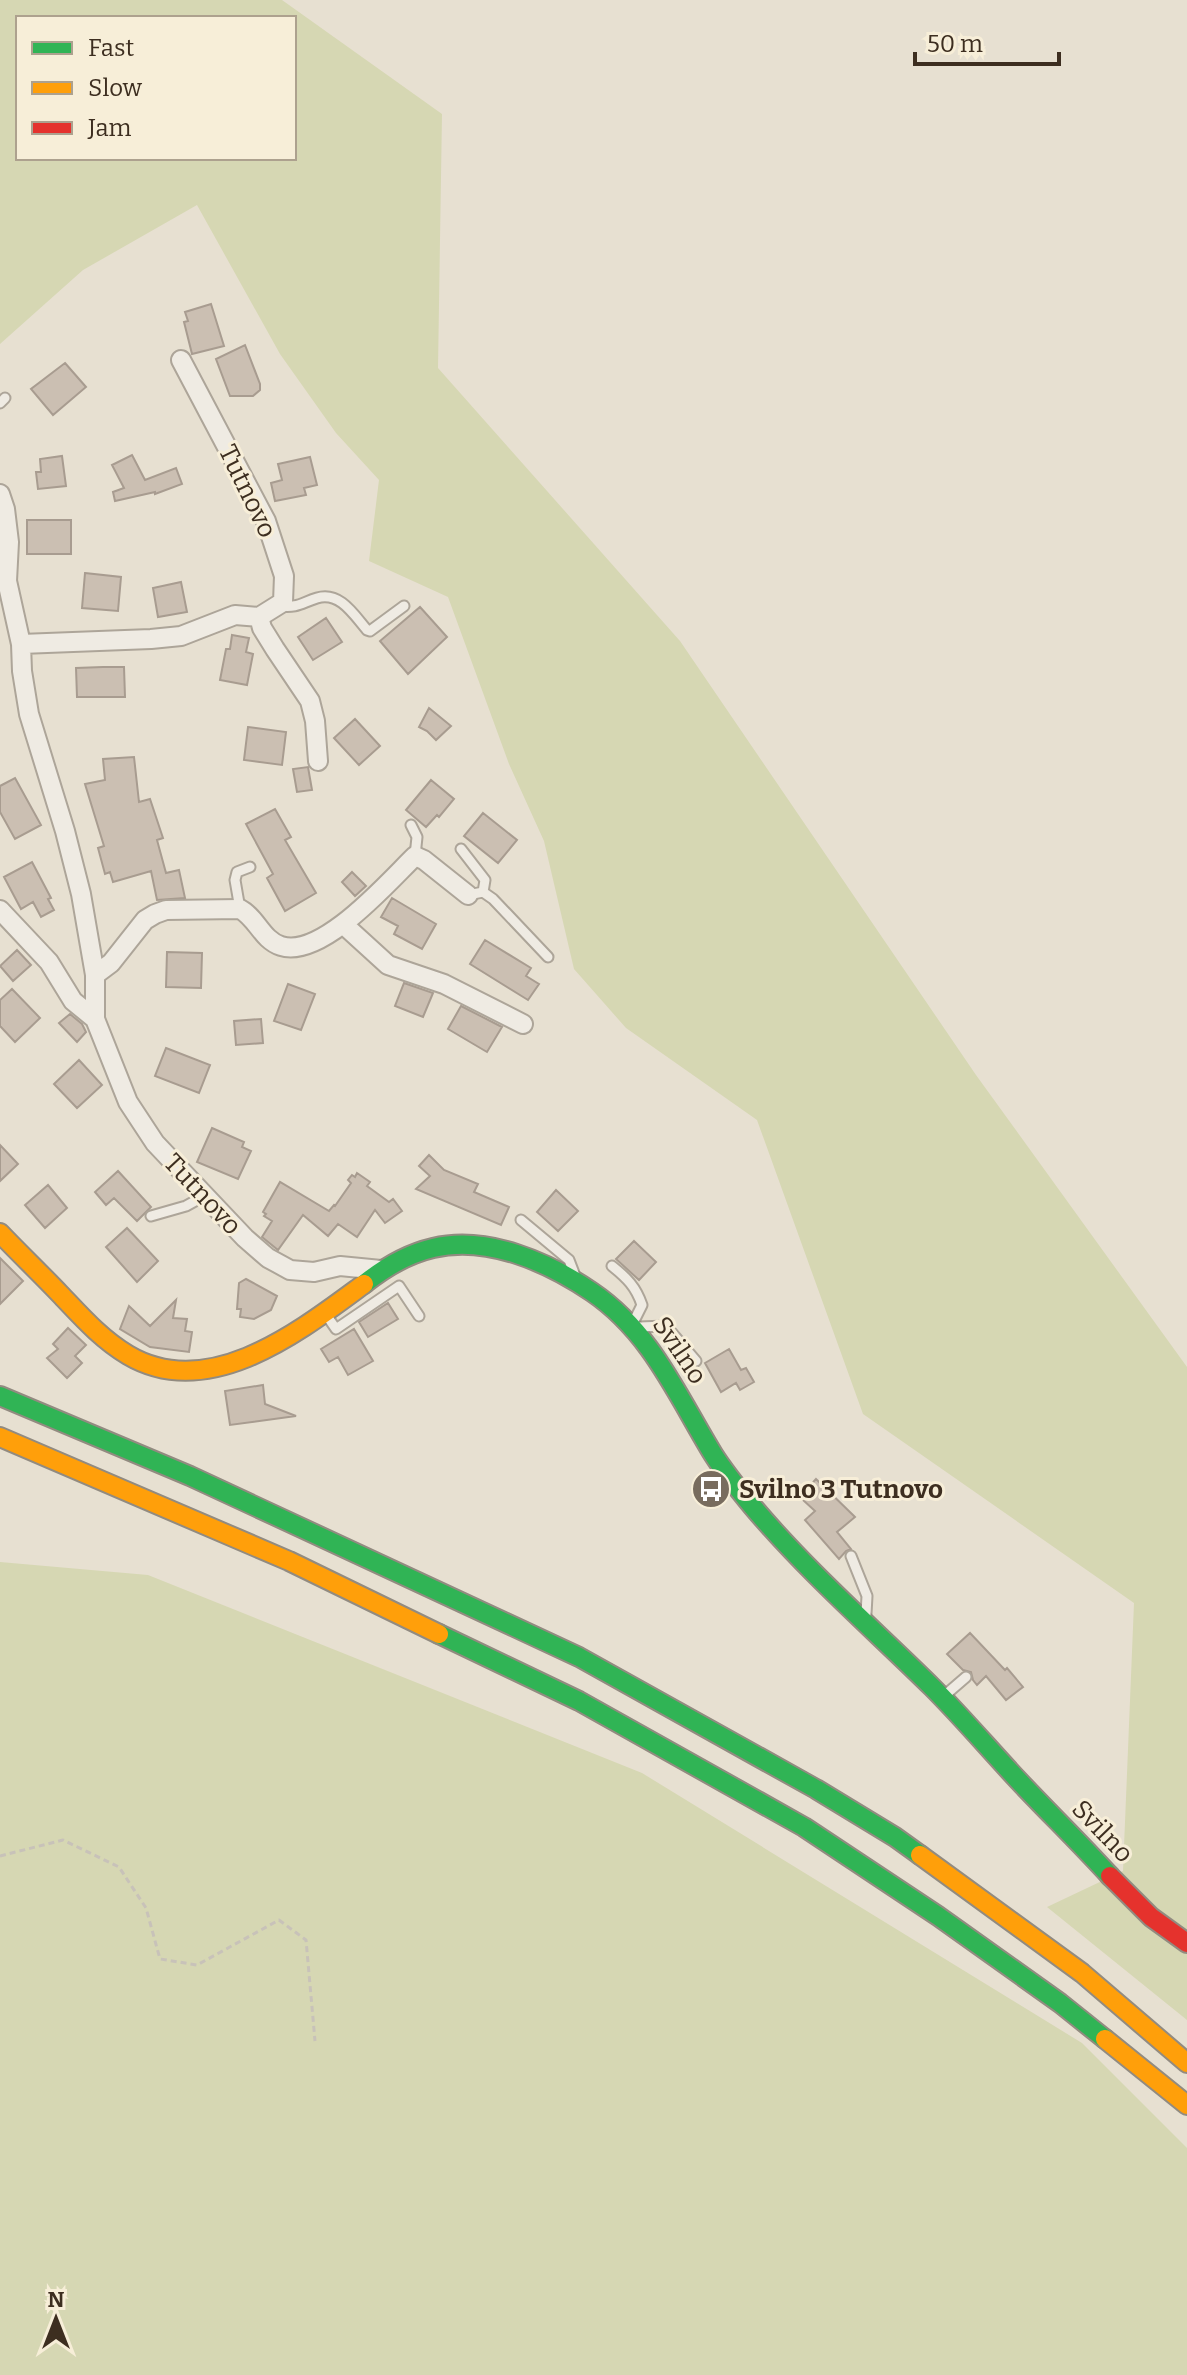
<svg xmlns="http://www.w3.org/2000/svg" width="1187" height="2375" viewBox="0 0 1187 2375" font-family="Bitter,serif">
  <rect width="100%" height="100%" fill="#e7e0d1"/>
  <!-- green -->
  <path fill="#d6d7b3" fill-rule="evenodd" d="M0,0H282L442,114L438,368L680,641L976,1075L1187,1367V2020L1047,1907L1123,1871L1134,1603L863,1414L757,1120L626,1028L574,969L544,841L509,764L448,597L369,561L379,480L336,433L280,354L197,205L83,270L0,344ZM18,18H294V158H18Z
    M0,1562L148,1575L642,1773L1082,2043L1187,2148V2375H0Z"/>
  <!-- building -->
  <path fill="#cbbfb2" stroke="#a89c90" stroke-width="2" d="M211,304L224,346L192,354L184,322L188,321L185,312Z
    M245,345L260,384V390L253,396H230L216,359Z
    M65,363L86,387L53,415L31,389Z
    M132,455L145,480L176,468L182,484L155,494V492L115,501L113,492L124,488L112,465Z
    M62,456L66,486L38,489L36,472H41L40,459Z
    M310,457L317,485L304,488L306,495L275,501L271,483L282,480L278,464Z
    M27,520H71V554H27Z
    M85,573L121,577L118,611L82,608Z
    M181,582L187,612L158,617L153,588Z
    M420,607L447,637L408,674L380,641Z
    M326,618L342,642L313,660L298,637Z
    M232,635L249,638L246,652L253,654L247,685L220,680L226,649H230Z
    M103,667H124L125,697H77L76,668Z
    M429,708L451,726L436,740L427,731L419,727Z
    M355,719L380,746L359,765L334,738Z
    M248,727L286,732L282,765L244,760Z
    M134,757L139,802L150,799L163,838L157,840L166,873L179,870L185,898L157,900L151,871L113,882L110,872L105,874L98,848L104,846L85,784L105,780L103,759Z
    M308,767L312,790L297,792L293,769Z
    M15,778L41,825L15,839L0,812V786Z
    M431,780L454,799L439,817L437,815L426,827L406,810Z
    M275,809L291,837L285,840L316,893L285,911L267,878L273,874L246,824Z
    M483,813L517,840L498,863L464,836Z
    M32,862L51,898L48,899L54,910L41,917L33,902L21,909L4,877Z
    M352,872L366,886L355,896L342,882Z
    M392,898L436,924L422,949L394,934L398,926L381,917Z
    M485,940L531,968L526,976L539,984L528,1000L470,964Z
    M17,950L31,965L13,981L0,966Z
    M167,952L202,953L201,988L166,987Z
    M404,983L433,993L423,1017L395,1006Z
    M288,984L315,994L301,1030L274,1021Z
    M12,989L40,1018L15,1042L0,1026V1000Z
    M461,1006L502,1027L487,1052L448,1029Z
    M70,1014L82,1024L86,1032L77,1042L59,1023Z
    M261,1019L263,1043L236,1045L234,1021Z
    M166,1048L210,1065L199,1093L155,1076Z
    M79,1060L102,1085L77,1108L54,1084Z
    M212,1128L244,1142L242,1147L251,1151L238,1179L197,1162Z
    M0,1145L18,1164L0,1181Z
    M429,1155L444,1170L478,1184L474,1192L509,1207L501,1225L416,1189L430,1176L419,1166Z
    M118,1171L151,1207L137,1221L114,1198L106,1205L95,1192Z
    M357,1173L370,1182L367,1186L389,1202L393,1199L402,1211L385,1223L375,1210L357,1237L338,1224L328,1236L303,1215L278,1250L262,1237L272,1221L264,1216L266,1214L263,1212L280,1182L329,1211L334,1205L335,1206L351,1183L348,1180L352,1175L355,1177Z
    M48,1185L67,1208L45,1228L25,1205Z
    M556,1190L578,1211L558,1231L537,1212Z
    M127,1228L158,1261L137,1282L106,1247Z
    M634,1241L656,1262L639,1280L616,1259Z
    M0,1258L23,1281L0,1304Z
    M246,1279L277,1296L271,1310L254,1319L240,1317L241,1309H237L239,1283Z
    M176,1300L173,1318L187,1319L185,1331L192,1332L189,1352L150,1347L120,1329L129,1306L150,1326Z
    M388,1303L398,1319L368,1337L359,1322Z
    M68,1328L86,1345L75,1356L82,1363L67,1378L47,1358L58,1349L53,1344Z
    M354,1329L373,1361L348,1375L338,1357L329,1362L321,1349Z
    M729,1349L741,1370L746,1368L754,1382L740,1390L736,1383L721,1392L705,1363Z
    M263,1385L265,1404L296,1416L230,1425L225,1391Z
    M816,1479L855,1517L837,1532L851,1549L846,1551L839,1559L805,1520L815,1511L803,1500L808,1495L804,1492Z
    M970,1633L1005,1670L1007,1668L1023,1687L1006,1700L986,1676L977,1685L973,1680L971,1672L963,1670L947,1654Z"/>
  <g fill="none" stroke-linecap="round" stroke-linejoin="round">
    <defs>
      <path id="lane" d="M0,403L5,398
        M280,606C298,608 301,603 317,598C340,591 354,615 367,630L370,631L404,606
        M411,825L417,837L415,856
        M461,849L485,880L483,892
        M468,895L483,892L493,899L548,957
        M240,909L235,880L237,872L250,867
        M151,1216L186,1206L206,1195
        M521,1220L569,1260L574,1273
        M612,1266C627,1278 636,1287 642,1305L634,1321
        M327,1316L336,1329L399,1286L419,1316
        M639,1327L666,1326L696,1361
        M851,1556L867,1596L866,1614
        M944,1696L966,1677"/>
      <path id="street" d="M0,494L5,509L9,542L7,581L21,644L22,671L29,714L65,831L81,894L95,975V1019
        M259,617L262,628L275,649L310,701L315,721L318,761
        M21,644L151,639L181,636L235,615L259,617L283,602L284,576L266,521L181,360
        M0,910L49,962L73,1001L95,1019L128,1102L155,1143L245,1238L268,1258L290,1270L314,1272L340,1266L381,1270
        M343,924L388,965L444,984L523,1024
        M95,975L111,963L145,920L155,914L166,910L240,909C257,918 262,940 281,946C322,959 389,881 415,856L424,860L468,895"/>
      <path id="fast" d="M364,1284C384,1268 407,1254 433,1248C487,1235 548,1262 592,1292C651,1332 677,1395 713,1454C725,1473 739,1490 753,1507C808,1572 872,1628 932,1687C962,1717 989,1749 1018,1780C1048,1812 1080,1843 1110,1876
        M0,1396L190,1476L579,1657L816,1789L895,1837L920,1855
        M439,1634L579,1701L804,1827L938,1916L1060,2003L1105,2039"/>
      <path id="slow" d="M0,1233C20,1254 40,1273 60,1294C81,1316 101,1339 128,1355C209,1403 300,1331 364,1284
        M0,1437L289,1561L439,1634
        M920,1855L1082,1973L1187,2063
        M1105,2039L1187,2105"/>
      <path id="jam" d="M1110,1876L1151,1917L1187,1943"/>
    </defs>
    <!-- lane casing -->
    <use href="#lane" stroke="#ada599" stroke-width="13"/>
    <!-- street casing -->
    <use href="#street" stroke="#ada599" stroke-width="22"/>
    <!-- fast casing -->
    <use href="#fast" stroke="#928b80" stroke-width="22"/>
    <!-- slow casing -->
    <use href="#slow" stroke="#928b80" stroke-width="22"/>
    <!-- jam casing -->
    <use href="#jam" stroke="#928b80" stroke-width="22"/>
    <!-- path -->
    <path stroke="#c8c2b9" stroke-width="3" stroke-dasharray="6 4" stroke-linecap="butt" d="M0,1856L63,1840L119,1867L146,1908L160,1959L197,1965L279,1920L306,1940L315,2041"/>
    <!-- lane -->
    <use href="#lane" stroke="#efebe3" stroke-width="9"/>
    <!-- street -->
    <use href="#street" stroke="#efebe3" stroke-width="18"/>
    <!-- fast -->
    <use href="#fast" stroke="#30b455" stroke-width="18"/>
    <!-- slow -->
    <use href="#slow" stroke="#ff9f0a" stroke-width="18"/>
    <!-- jam -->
    <use href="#jam" stroke="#e5322d" stroke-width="18"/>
  </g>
  <!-- icons -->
  <defs>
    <symbol id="bus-disc" viewBox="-11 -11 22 22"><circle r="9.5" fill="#786c5e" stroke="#f7eed8"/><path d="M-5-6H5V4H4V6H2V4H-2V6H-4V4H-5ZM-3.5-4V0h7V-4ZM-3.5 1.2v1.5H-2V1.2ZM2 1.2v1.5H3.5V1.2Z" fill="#fff"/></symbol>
  </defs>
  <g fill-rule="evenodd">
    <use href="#bus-disc" x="689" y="1467" width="44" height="44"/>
  </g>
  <g text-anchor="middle" stroke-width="6" stroke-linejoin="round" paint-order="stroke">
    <!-- street labels -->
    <g font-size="26" fill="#3d2e20" stroke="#f7eed8">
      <text transform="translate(248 491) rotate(64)" y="9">Tutnovo</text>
      <text transform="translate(203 1194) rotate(47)" y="9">Tutnovo</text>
      <text transform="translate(680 1350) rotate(56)" y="9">Svilno</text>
      <text transform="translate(1103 1831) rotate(46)" y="9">Svilno</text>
    </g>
    <!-- poi labels -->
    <g font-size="26" font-weight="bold" fill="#3d2e20" stroke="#f7eed8" text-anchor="start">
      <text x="739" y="1498">Svilno 3 Tutnovo</text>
    </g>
  </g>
  <!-- legend -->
  <rect x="16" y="16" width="280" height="144" fill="#f7eed8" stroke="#ada18e" stroke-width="2"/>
  <rect x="32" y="42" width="40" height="12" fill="#30b455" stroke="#ada18e" stroke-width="2"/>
  <text x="88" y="56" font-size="24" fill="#3d2e20">Fast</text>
  <rect x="32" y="82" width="40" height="12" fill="#ff9f0a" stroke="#ada18e" stroke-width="2"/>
  <text x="88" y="96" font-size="24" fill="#3d2e20">Slow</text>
  <rect x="32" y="122" width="40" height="12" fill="#e5322d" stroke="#ada18e" stroke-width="2"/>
  <text x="88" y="136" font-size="24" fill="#3d2e20">Jam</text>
  <!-- north arrow -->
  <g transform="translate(56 2319)" stroke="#f7eed8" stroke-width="6" paint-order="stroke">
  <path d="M0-6L14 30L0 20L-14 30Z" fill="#3d2e20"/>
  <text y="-12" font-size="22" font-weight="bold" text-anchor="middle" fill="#3d2e20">N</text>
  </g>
  <!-- scale -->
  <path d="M915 52v12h144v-12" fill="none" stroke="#3d2e20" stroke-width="4"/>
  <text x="927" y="52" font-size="24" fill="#3d2e20" stroke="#f7eed8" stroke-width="6" paint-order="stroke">50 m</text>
</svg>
